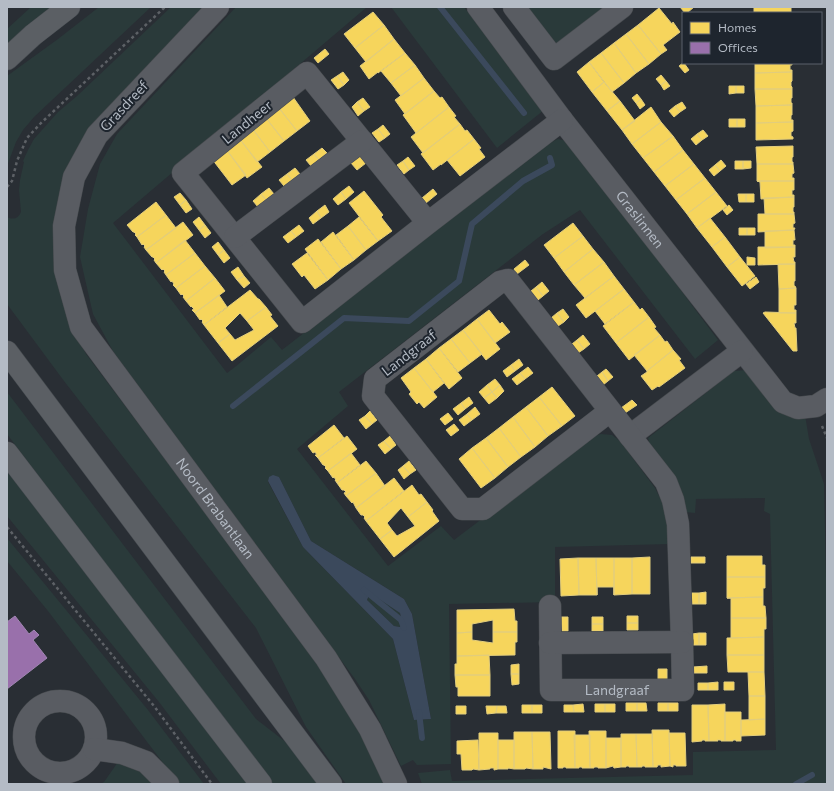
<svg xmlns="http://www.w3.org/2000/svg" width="834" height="791" viewBox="0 0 834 791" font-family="Commissioner,sans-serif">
  <rect width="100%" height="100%" fill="#292e34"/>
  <!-- green -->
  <path fill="#2a3a3a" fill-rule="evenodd" d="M31,7H51L7,45V29Z
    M99,7H151L34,117L23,130L16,142L7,166V76L58,39Z
    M171,7H203L105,111L55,228C53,256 56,284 65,310C70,325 79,340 86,354L289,624L347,705L385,784H346L306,727L256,628L64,381L7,304V217C13,220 18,219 21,212L19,190L20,180L24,162L23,161L28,150L34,139L58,112L77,96Z
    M236,7H367L113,223L227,373L235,367L271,337L282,350L547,144L558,139L571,142L605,189L718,340L695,359L580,210L543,234L339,392L348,406L297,449L388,566L441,526L454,540L590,437L601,434L612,435L620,441L655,488L667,512L670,544L555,547V602L449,604L451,764L417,765L413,760L401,766L369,700L355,679L114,353L93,314L80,257L88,209L100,164L117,134ZM269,477H279L311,541L404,599L412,614L431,719L414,720L393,639L303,547L268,482Z
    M391,7H464L544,110L497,148Z
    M523,7H613L559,48Z
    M747,370L805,415L809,439L824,484L827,624V784H422L418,773L450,770L452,781L693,775V752L776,750L770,514L764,511L765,498L696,499L695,513L685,512L652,453L648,438L734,371Z
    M7,392L256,719L296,750L321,784H271L7,434Z
    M7,466L253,784H221L159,702L7,516Z
    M7,538L148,710L204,784H179L48,611L7,561Z
    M371,593L400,613L402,622L400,627L394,626L367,600Z
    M121,747L162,784H100L104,782L118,762Z"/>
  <!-- water -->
  <path fill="#3b495c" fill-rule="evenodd" d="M273,475L279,477L311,541L404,599L412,614L431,719L414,720L393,639L303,547L268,481L269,477ZM370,593L400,613L402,622L400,627L394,626L367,600Z"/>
  <!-- homes -->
  <path fill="#f6d55c" stroke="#e2cd7c" d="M680,7H694L687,13H685Z
    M754,7H791V13H754Z
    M659,8L672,24L673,22L680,32L663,45L667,50L661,54L638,25Z
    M373,12L384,25L355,48L344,34Z
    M384,25L394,39L366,62L355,48Z
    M638,25L661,54L649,64L626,34Z
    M626,34L649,64L636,73L614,43Z
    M394,39L405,53L378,73V72L369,79L360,66Z
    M614,43L636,73L624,83L601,53Z
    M325,49L329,54L318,63L314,58Z
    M405,53L415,65L391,83L381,71Z
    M601,53L624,83L612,92L589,62Z
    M589,62L604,82L592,92L577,72Z
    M683,63H684L689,70L685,73L679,66Z
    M755,63H792V65H790V70H792V72L755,73Z
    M415,65L424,78L401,96L391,83Z
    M343,72L349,80L344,85L337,76Z
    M792,72V81L791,82V86L792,87V89H755V73Z
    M661,75L666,81L661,85L656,79Z
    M337,76L344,85L338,89L331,80Z
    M424,78L434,91L405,114L395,100Z
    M666,81L670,86L664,90L661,85Z
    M604,82L620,101L607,111L592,92Z
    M729,86H736V93L729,94Z
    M736,86H744V93H736Z
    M755,89H792V98H791V103H792V105L756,106Z
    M434,91L440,98L442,97L449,107L416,133L403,115Z
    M637,94L641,99L636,103L632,98Z
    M293,97L310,121L297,131L279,108Z
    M363,98L370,107L364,111L357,102Z
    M641,99L645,105L640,109L636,103Z
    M620,101L635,121L622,130L607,111Z
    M357,102L364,111L358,116L352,107Z
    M682,102L686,108L680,112L675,106Z
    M792,105V115H791V120H793V122L756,123V106Z
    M675,106L680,112L674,117L669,111Z
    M449,107L456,116L454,117L460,124L423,153L411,137Z
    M651,107L661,122L632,144L622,130Z
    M279,108L297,131L284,141L266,118Z
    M266,118L284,141L270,152L252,128Z
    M729,119H737V127H729Z
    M737,119H745V127H737Z
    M661,122L673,136L643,158L632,144Z
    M793,122V131L791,132V136L793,137V139L756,140V123Z
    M460,124L465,131L467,130L474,139L441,165V164L433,170L421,154Z
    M383,125L390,134L385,138L378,129Z
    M252,128L270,152L257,162L239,138Z
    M378,129L385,138L379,142L372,133Z
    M703,130L708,136L702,140L697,134Z
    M697,134L702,140L696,145L691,139Z
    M673,136L683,150L654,172L643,158Z
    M239,138L262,167L247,178L226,149Z
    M474,139L481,148L479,149L485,157L460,176L447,160Z
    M793,146V157H792V162H793V164H757L756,147Z
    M322,148L327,153L319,160L314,154Z
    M226,149L246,175L232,185L212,159Z
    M683,150L694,164L665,186L654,172Z
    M314,154L319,160L311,166L306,160Z
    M360,156L366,163L357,170L351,163Z
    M408,157L415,166L409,170L403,161Z
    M721,160L726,166L720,171L715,165Z
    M403,161L409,170L404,174L397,165Z
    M735,161H743V169H735Z
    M743,161H751V168L743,169Z
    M694,164L705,178L676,200L665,186Z
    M757,164H793L794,173L792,174V178H794V181H757Z
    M715,165L720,171L714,176L709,170Z
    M295,168L300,174L292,180L287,174Z
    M287,174L292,180L284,186L279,180Z
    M705,178L716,192L687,214L676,200Z
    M757,181H794V190H792V195H794V197L761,199L760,182Z
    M349,186L354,192L346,199L341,192Z
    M269,188L274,194L266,200L261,194Z
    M433,189L437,194L426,203L422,198Z
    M364,191L383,215L381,217L392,231L378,241L349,203Z
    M341,192L346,199L338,205L333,199Z
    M716,192L727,206L697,228L687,214Z
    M180,193L186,200L180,205L174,197Z
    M261,194L266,200L258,207L253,201Z
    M738,194H746V202H739Z
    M746,194H754V202H746Z
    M794,197V207H793V212H794V214H765L764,198Z
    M186,200L192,209L186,213L180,205Z
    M156,202L166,215L137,237L135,235L136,234L134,232H133L127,225Z
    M325,205L329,212L321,218L317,211Z
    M729,205L733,210L727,215L723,210Z
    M317,211L321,218L313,224L309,218Z
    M758,214H794L795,223L793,224V228H795L794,230L758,232Z
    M166,215L176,228L146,250L144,247L145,246L143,244L142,245L137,237Z
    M199,217L205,225L199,230L193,222Z
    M359,217L378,241L366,250L348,226Z
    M710,218L725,237L712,247L697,228Z
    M183,222L193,235L156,263L154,260L155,259L153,257H152L146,250Z
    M573,223L583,236L554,258L544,245Z
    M205,225L211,233L205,238L199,230Z
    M299,225L304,231L296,237L291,231Z
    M348,226L366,250L354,260L336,235Z
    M739,228H747V235H739Z
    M747,228H755V235H747Z
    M794,230L795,240H793V245H795V247L765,248V231Z
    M291,231L296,237L288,243L283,237Z
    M333,232L354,260L341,269L321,242Z
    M583,236L593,249L564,272L554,258Z
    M725,237L740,257L727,267L712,247Z
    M318,239L341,269L328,280L305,249Z
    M185,240L195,253L166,275L164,272L165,271L163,269L162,270L156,263Z
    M218,242L224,250L218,255L212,247Z
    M758,247H795V257H793L794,262H795V264L758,265Z
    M593,249L604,262L574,285L564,272Z
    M224,250L230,258L224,263L218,255Z
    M195,253L205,266L176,288L173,285L174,284L172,281L171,282L166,275Z
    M307,253L328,280L315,289L304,275L302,277L292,264Z
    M740,257L755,276L742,286L727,267Z
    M747,257L755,258V265H747Z
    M525,260L529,265L517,274L514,269Z
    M604,262L614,276L585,298L574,285Z
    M778,264H795V281H794V286H795L796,288L779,289Z
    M205,266L215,278L186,301L183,297L184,296L182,294L181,295L176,288Z
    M238,267L244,276L237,280L231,272Z
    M244,276L250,283L244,288L237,280Z
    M614,276L624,289L586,318L576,305Z
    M756,277L759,282L750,289L746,284Z
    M215,278L225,291L195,313L192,310L194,309L191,306V307L186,301Z
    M542,282L549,291L543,296L536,287Z
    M536,287L543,296L538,300L531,291Z
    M796,288V305H794V310H796V313H779V289Z
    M624,289L634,302L605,324L595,311Z
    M250,290L258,299H259L266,307L247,321L240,313L225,328L230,334L218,343L204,325Z
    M219,295L227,307L204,325L202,322L203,321L201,319L200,320L195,313Z
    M634,302L640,310L642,308L649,317L616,343L603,326Z
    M266,307L272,315L270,316L278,326L232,361L218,343L230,334L235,340L254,330L247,321Z
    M563,309L569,317L564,322L557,313Z
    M489,310L500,324L502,322L510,332L495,343L477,319Z
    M765,312L796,313V323H794L795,328H796L797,351H793L763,313Z
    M557,313L564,322L558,326L551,318Z
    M649,317L656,327L654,328L660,335L629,360L616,343Z
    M477,319L500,349L486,360L463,330Z
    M463,330L482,354L470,363L451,339Z
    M583,335L590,344L584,349L577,340Z
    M660,335L665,342L667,341L673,350L647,371L634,355Z
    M451,339L470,363L458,372L439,348Z
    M577,340L584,349L578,353L572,344Z
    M439,348L462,378L449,389L426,359Z
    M673,350L681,359L679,360L685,368L659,387L658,386L652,390L641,376L647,372V371Z
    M426,359L444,383L433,392L414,368Z
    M519,359L523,365L515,371L511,365Z
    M511,365L515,371L507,377L503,371Z
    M528,367L533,373L525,379L520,373Z
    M414,368L437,397L424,408L419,402L417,404L409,394L411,392L401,378Z
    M606,369L613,377L608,381L602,372Z
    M602,372L608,381L603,385L597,376Z
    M520,373L525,379L517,385L512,379Z
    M495,379L500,385L492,392L487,385Z
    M487,385L492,392L484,398L479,392Z
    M500,385L504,391L497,398L492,392Z
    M552,387L575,416L562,426L539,397Z
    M492,392L497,398L489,404L484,398Z
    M469,397L473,403L465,409L461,403Z
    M539,397L562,426L548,436L526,407Z
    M632,400L637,405L625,413L621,408Z
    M461,403L465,409L458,415L453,409Z
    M475,407L480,414L472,420L467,414Z
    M526,407L548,436L535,447L513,417Z
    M370,411L377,420L372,424L365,416Z
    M448,413L453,419L445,425L440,419Z
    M467,414L472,420L464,426L459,420Z
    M365,416L372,424L366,429L359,420Z
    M513,417L535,447L521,457L499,428Z
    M454,424L459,430L451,436L446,430Z
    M334,425L344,438L318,458L315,455H317L315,452L313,453L308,446Z
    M499,428L521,457L508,467L486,438Z
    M347,436L357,449L328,471L325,468L326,467L324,465H323L318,458Z
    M390,436L396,445L391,449L384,441Z
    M486,438L508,467L495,478L472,448Z
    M384,441L391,449L385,454L378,445Z
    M472,448L495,478L481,488L459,459Z
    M351,453L360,465L337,483L335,480H336L334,477L333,478L328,471Z
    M366,461L376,473L346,496L344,493L346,492L344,490H342L337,483Z
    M409,461L416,470L410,474L403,466Z
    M403,466L410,474L404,479L398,470Z
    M376,473L385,486L356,508L353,502L352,503L346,496Z
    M394,478L404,491L366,521L364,518L365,517L363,515H361L356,508Z
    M412,485L419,495L421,494L427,502L408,517L401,508L387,523L392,530L380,539L366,521Z
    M427,502L433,510L432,511L439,521L394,557L380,539L392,530L397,536L415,526L408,517Z
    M727,556H762V565H765V577H727Z
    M650,557V594H632V558Z
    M691,557H705V563H691Z
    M578,558L579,595L561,596L560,559Z
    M578,558H596L597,595H579Z
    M596,558H614V595V587H597V595Z
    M614,558H632V594L614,595Z
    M727,577H765V588H763V597L727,598Z
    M706,592V604H699V593Z
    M691,593H699V604H692Z
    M763,597V606H765L766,618H731V598H727Z
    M514,609L515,621H517V632H493V620L472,624V632L457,633V610Z
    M627,616H638V623H627Z
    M561,617H568V631H562Z
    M592,617H603V624H592Z
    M731,618H766V629H764V637L731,638Z
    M627,623H638V630H627Z
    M592,624H603V631H592Z
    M472,632V640L493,643V632H517V642H515V655L457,656V633Z
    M699,633H706V645H699Z
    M699,633V645H692V634Z
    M764,637V655H727V638Z
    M489,655L490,675H455V664H457V656Z
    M727,655H764V672H728Z
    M519,664V674H511V665Z
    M707,666V673H693V667Z
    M658,669H667V680H658Z
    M748,672H764L765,696H749Z
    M511,674H519V684L512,685Z
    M455,675H490V696H458V687H456Z
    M718,682V690H708V683Z
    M724,682H734V690H724Z
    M698,683H708V690H698Z
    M749,696H765V719L749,720Z
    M626,703H637V711H626Z
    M637,703H646L647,711H637Z
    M658,703H668V711H658Z
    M668,703H678V711H668Z
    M583,704L584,712H574L573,705Z
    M595,704H605V712H595Z
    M605,704H615V712H605Z
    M725,704V741H721V740H717L718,741H709L708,705Z
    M522,705H532V713H522Z
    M532,705H542V713H532Z
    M564,705H573L574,712H564Z
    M692,705H708L709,741H705V740H702V741L692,742Z
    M456,706H466V714H456Z
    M486,706H497L496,713L487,714Z
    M497,706H506L507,713H496Z
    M725,712H741V741H736V740H733V741H725Z
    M765,719V735L741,736V720Z
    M652,730H669L670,766L661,767V765H658L657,767H653Z
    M558,731H575V768H566V767H563V768H558Z
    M589,731H606V768H598V767H594V768H590Z
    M514,732H532L533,769L526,768L525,769H514Z
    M532,732H550L551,769L543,767V769H533Z
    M479,733H498V769L494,770V768H490V769L479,770Z
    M669,733H685L686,766H676V765H673V767L670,766Z
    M621,734H636L637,767H629V766H626V767H621Z
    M636,734H652L653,767H645V766H642V767H637Z
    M574,735H590V768H582V767H579V768H575Z
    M606,738H621V767L614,768L613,766L606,768Z
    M478,740L479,770L473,769L472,770H462L461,754H457V741Z
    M498,740H514V769L508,768V769H498Z"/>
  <!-- offices -->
  <path fill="#9970ab" stroke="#a186b3" d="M15,616L29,634L34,630L39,635L33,640L47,658L7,689V622Z"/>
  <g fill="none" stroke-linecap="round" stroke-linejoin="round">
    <!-- stream -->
    <path stroke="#3b495c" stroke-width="6" d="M440,7L524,113
      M233,406L344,318L409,321L459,281L472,224L523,181L552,165L550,158
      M364,590L401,620L404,628
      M419,712L422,738
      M796,784L812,775"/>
    <defs>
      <g id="minor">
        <path id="s1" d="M218,7L97,135L74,177L64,226L65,270L81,327L326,658L370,729L396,784"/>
        <path id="s2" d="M478,7L562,120L783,402L798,408L816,406L827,399"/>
        <path d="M514,7L554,59L622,7"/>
        <path d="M428,223L307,73L183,173L302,322L428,223L562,120"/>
        <path d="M235,237L362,141"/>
        <path d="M630,436L742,351"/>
        <path id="s3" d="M550,606L551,690H683L682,642L678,524L673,500L666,482L508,280L500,282L375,379L373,396L462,509H483L610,411"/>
        <path d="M550,643L682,642"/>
        <circle cx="60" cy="737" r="36"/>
        <path d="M94,749L122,753L146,762L168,784"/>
      </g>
      <path id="major" d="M7,59L33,35L69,7
        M7,352L331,784
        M7,453L261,784"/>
    </defs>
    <!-- minor casing -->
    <use href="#minor" stroke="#45494d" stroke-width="23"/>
    <!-- major casing -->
    <use href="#major" stroke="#44494e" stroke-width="23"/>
    <!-- path -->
    <path stroke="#5d6166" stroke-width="2.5" stroke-dasharray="3 3" stroke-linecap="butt" d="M7,187L12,181L17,161L27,138L41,123L165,7
      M822,426L827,438
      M7,527L154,706L212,784"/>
    <!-- minor -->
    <use href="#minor" stroke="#595c62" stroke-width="22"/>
    <!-- major -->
    <use href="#major" stroke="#5b5f64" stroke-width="22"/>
  </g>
  <g text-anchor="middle" stroke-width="4" stroke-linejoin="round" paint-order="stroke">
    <!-- street labels -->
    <g font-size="14" fill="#b4bbc5" stroke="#1e252e">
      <text transform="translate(124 106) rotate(-47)" y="5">Grasdreef</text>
      <text transform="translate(247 122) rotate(-39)" y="5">Landheer</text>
      <text dy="5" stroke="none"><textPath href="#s2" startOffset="267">Graslinnen</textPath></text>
      <text transform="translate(409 353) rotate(-38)" y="5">Landgraaf</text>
      <text dy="5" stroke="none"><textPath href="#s1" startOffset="603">Noord Brabantlaan</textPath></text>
      <text dy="5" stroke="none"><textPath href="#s3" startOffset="150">Landgraaf</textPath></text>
    </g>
  </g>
  <!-- border -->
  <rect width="834" height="791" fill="none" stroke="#b4bbc5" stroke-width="16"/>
  <!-- legend -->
  <rect x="682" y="12" width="140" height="52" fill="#1e252e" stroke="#5a616a"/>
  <rect x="690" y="22" width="20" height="12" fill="#f6d55c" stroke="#5a616a"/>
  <text x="718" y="32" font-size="12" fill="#b4bbc5">Homes</text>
  <rect x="690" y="42" width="20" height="12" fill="#9970ab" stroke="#5a616a"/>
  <text x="718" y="52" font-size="12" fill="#b4bbc5">Offices</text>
</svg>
